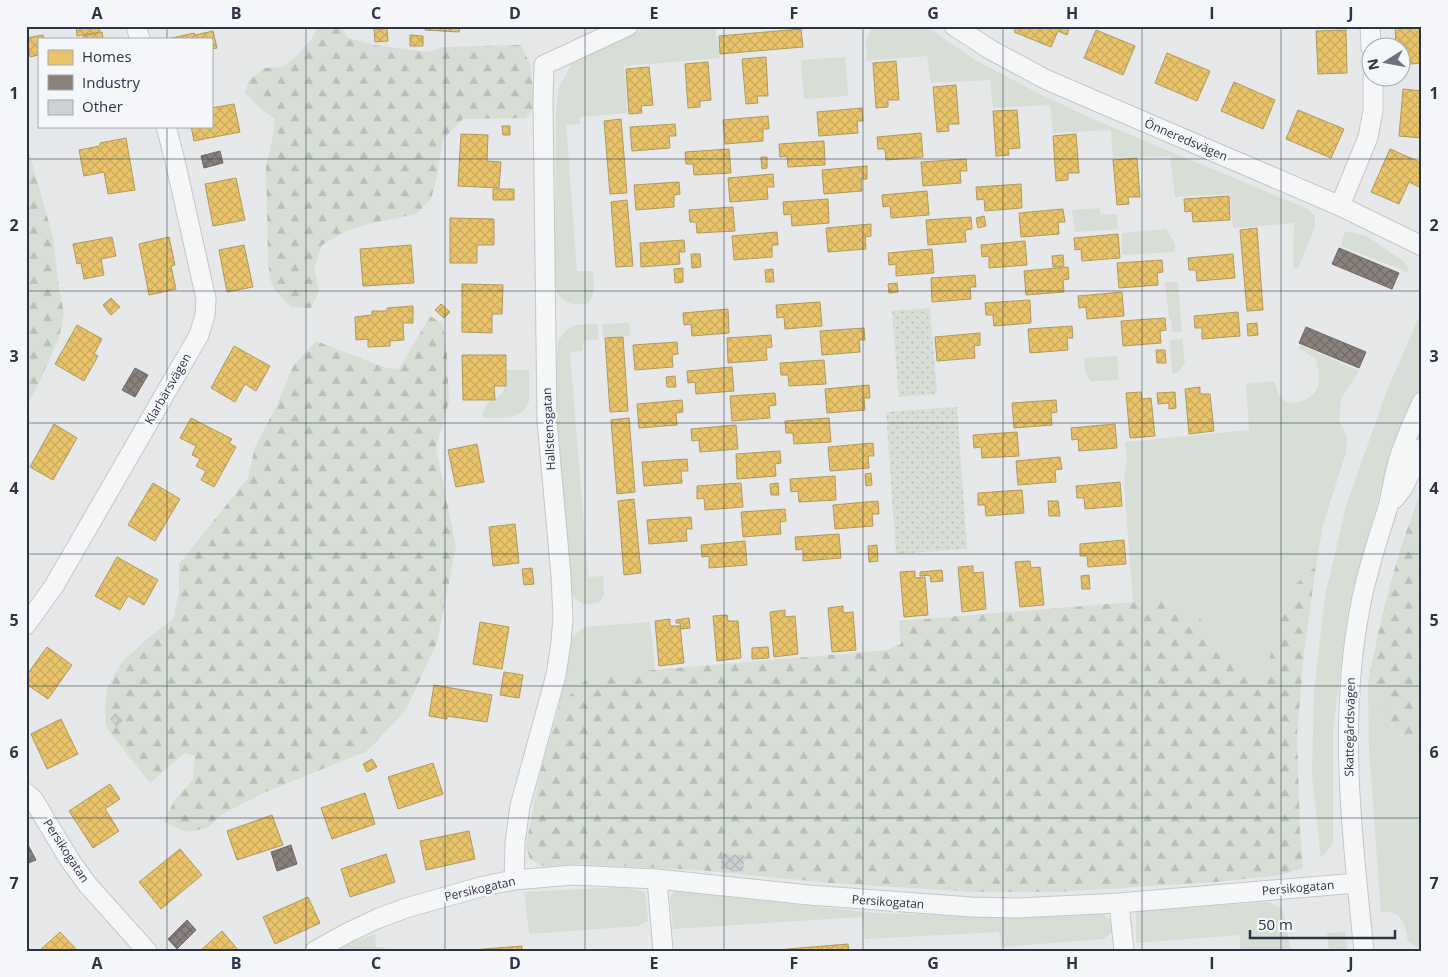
<svg xmlns="http://www.w3.org/2000/svg" width="1448" height="977" viewBox="0 0 1448 977" font-family="'Open Sans',sans-serif">
  <defs>
    <pattern id="forest-firs" width="22" height="20" patternUnits="userSpaceOnUse" patternTransform="scale(1.25)"><rect width="22" height="20" fill="#d6ded6"/><path d="M5 1l3.5 6h-7zM16 11l3.5 6h-7z" fill="#b8bfb9"/></pattern>
    <pattern id="park-dots" width="8" height="8" patternUnits="userSpaceOnUse" patternTransform="scale(1.25)"><rect width="8" height="8" fill="#d6ded6"/><path d="M2 2h.1M6 6h.1" fill="none" stroke="#b8bfb9" stroke-width="1.8" stroke-linecap="round"/></pattern>
    <pattern id="homes-cross-hatch" width="8" height="8" patternUnits="userSpaceOnUse" patternTransform="scale(1.25)"><rect width="8" height="8" fill="#e9c46a"/><path d="M0 0l8 8M0 8l8-8" fill="none" stroke="#c8a95d"/></pattern>
    <pattern id="industry-cross-hatch" width="8" height="8" patternUnits="userSpaceOnUse" patternTransform="scale(1.25)"><rect width="8" height="8" fill="#8a817c"/><path d="M0 0l8 8M0 8l8-8" fill="none" stroke="#716a67"/></pattern>
    <pattern id="building-cross-hatch" width="8" height="8" patternUnits="userSpaceOnUse" patternTransform="scale(1.25)"><rect width="8" height="8" fill="#ced0d3"/><path d="M0 0l8 8M0 8l8-8" fill="none" stroke="#b1b3b6"/></pattern>
  </defs>
  <rect width="100%" height="100%" fill="#e6e8ea"/>
  <!-- green -->
  <path fill="#d6ded6" d="M649,26H715L720,58L624,66L627,113L580,117V124L566,125L577,271H593L594,292L589,303C576,305 564,306 557,292C555,286 555,277 555,271L556,111L559,87L574,60L599,46Z
    M873,26H926L975,60L1034,91L1088,117L1308,209L1315,216V227L1298,268H1294L1293,265L1294,223L1233,228L1230,194L1175,197L1170,156L1113,158L1111,130L1053,133L1050,105L993,108L990,80L931,83L927,56L867,61L866,40Z
    M845,57L848,96L804,99L801,60Z
    M1099,208L1101,215L1114,214L1117,215L1118,229L1075,232L1072,210Z
    M1166,229L1175,244V252L1122,255V233Z
    M1345,231L1367,236L1404,262L1409,268L1407,272L1341,246Z
    M1165,282H1178L1182,332H1172L1171,320L1169,319Z
    M1422,310V382L1381,488L1348,609L1333,730V844L1321,858L1312,775L1314,691L1325,596L1346,506L1386,393Z
    M629,323L630,336L603,338L602,324Z
    M597,324L598,326V339L584,341L582,351L570,352L588,577L603,576L604,595L600,602C582,607 580,605 570,590L554,380L559,340L567,329L576,325Z
    M1182,339L1185,363L1178,372L1172,374L1170,340Z
    M1300,345L1359,371L1341,399L1339,421L1347,436L1346,453L1323,524L1316,566L1293,587L1277,631L1268,664L1256,677L1236,663L1195,613L1164,602H1133L1124,483L1127,457L1125,442L1249,430L1246,384L1274,381C1276,385 1277,392 1280,396C1291,411 1317,399 1319,382C1320,375 1317,366 1316,359L1299,348Z
    M1117,356L1119,380L1091,381C1084,374 1084,368 1085,358Z
    M506,370H529V401C523,421 498,418 482,417C485,395 501,404 505,386L506,385Z
    M650,622L655,670L595,675L580,684L559,707L570,651L571,638L585,627Z
    M1368,683L1377,689L1392,725L1402,736L1418,747L1422,748V947L1417,948L1408,941L1405,926L1398,915L1389,912H1381L1369,751Z
    M623,887L645,892L648,921L639,926L530,934L529,933L524,892Z
    M675,891L875,913L1025,918L1102,914L1110,919L1113,932L1103,939L1001,947L999,932L865,939L862,917L673,929L670,897Z
    M1269,902L1283,909L1291,951H1240V935L1136,943V911Z
    M1345,932L1348,951H1329L1327,933Z
    M375,934L376,947H385V951H337L353,942Z"/>
  <!-- forest -->
  <path fill="url(#forest-firs)" d="M319,26H340L348,38L375,45L429,52L443,47L521,45L530,64L535,105L526,118L463,119L443,139L437,176L431,199L416,214L368,224L344,232L322,245L314,268L319,291L311,308L291,307L275,290L270,279L268,259L266,167L272,142L275,119L262,110L245,93L249,80L264,68L283,67L299,54L312,38Z
    M26,142L53,237L59,289L64,313L59,338L39,383L26,407Z
    M430,316L443,324L447,355L449,401L436,448L456,547L437,642L406,710L367,751L268,791L222,814L207,828L187,832L164,822L174,801L193,779L195,756L185,753L150,783L106,727L105,706L108,686L122,662L147,639L173,619L179,592V564L248,478L255,447L277,405L293,366L316,341L386,368L399,369Z
    M1422,490V748L1418,747L1405,738L1392,725L1377,689L1368,683C1380,620 1397,549 1422,490Z
    M1316,566L1304,652L1297,736L1300,831L1303,868L1281,875L1215,882L1054,892H977L831,883L698,870L578,864L543,866L530,859L526,847L530,824L541,770L559,707L580,684L595,675L887,650L901,644L899,621L1133,602H1164L1195,613L1236,663L1256,677L1268,664L1277,631L1293,587Z"/>
  <!-- park -->
  <path fill="url(#park-dots)" d="M930,308L937,394L899,397L892,311Z
    M957,407L967,549L896,554L886,412Z"/>
  <!-- homes -->
  <path fill="url(#homes-cross-hatch)" stroke="#b0995f" d="M76,26H99L100,32L77,36Z
    M426,26H460L459,32L425,30Z
    M1017,26H1070L1067,35L1058,31L1051,47L1014,32Z
    M1395,26H1422V63L1400,65V48H1396Z
    M387,28L388,41L375,42L374,29Z
    M801,29L803,47L720,54L719,36Z
    M1096,30L1135,46L1123,75L1084,58Z
    M1346,30L1347,73L1318,74L1316,31Z
    M213,31L217,48L211,49V39H168L194,33L195,35Z
    M102,32L103,39H84L83,36Z
    M43,35L44,39H39V55L30,57L27,38Z
    M410,35L423,36V46H410Z
    M1167,53L1210,71L1197,101L1155,83Z
    M766,57L768,96H757L758,103L746,104L742,59Z
    M896,61L899,100H888V107L876,108L873,63Z
    M708,62L711,100L700,101V107L688,108L685,64Z
    M649,67L653,105L641,106L642,113L629,114L626,69Z
    M1234,82L1275,100L1263,129L1221,111Z
    M956,85L959,124H948L949,131L937,132L933,87Z
    M1403,89L1422,91V138L1399,136Z
    M234,104L240,132L194,141L191,126H211V108Z
    M862,108L863,121H857L858,133L819,136L817,112Z
    M1017,110L1020,148L1008,149L1009,155L996,156L993,111Z
    M1298,110L1344,129L1331,158L1286,139Z
    M768,116L769,129H763V141L725,144L723,120Z
    M621,119L627,193L610,194L604,121Z
    M675,124L676,136H669L670,148L632,151L630,127Z
    M502,126H510V135H503Z
    M921,133L923,157L886,160L885,149H878L877,137Z
    M461,134L488,135L487,161L501,162L499,188L458,186Z
    M1076,134L1079,173H1068V180L1056,181L1053,136Z
    M126,138L135,190L108,194L104,172L84,176L79,150L100,146V143Z
    M824,141L825,165L788,167L787,156L780,157L779,144Z
    M729,149L731,173L694,175L693,164H686L685,152Z
    M1390,149L1422,163V181L1419,187L1409,182L1399,204L1371,192Z
    M761,157H767V168L762,169Z
    M1137,158L1140,197H1128L1129,204L1117,205L1113,160Z
    M966,159L967,171H960L961,183L923,186L921,162Z
    M867,166V179H861L862,191L824,194L822,170Z
    M773,174L774,187H767L768,199L730,202L728,178Z
    M236,178L245,220L213,226L205,184Z
    M679,182L680,194L674,195V207L636,210L634,185Z
    M1021,184L1022,208L985,211L984,199L977,200L976,187Z
    M493,189H514V200H493Z
    M927,191L929,215L891,218L890,206L883,207L882,195Z
    M1229,196L1230,220L1193,222L1192,211L1185,212L1184,199Z
    M828,199L829,223L792,226L791,214L784,215L783,202Z
    M627,200L633,266L616,267L611,202Z
    M733,207L735,231L697,233L696,222H690L689,210Z
    M1063,209L1065,222H1058L1059,234L1021,237L1019,213Z
    M984,216L986,226L978,228L976,218Z
    M971,217L972,229L965,230L966,242L928,245L926,220Z
    M450,218L494,219V245H477V263H450Z
    M871,224V236L865,237L866,249L828,252L826,228Z
    M1257,228L1263,310L1247,311L1240,230Z
    M777,232L778,245H772V257L734,260L732,236Z
    M1118,234L1120,258L1082,261L1081,249L1075,250L1074,238Z
    M112,237L116,256L101,259L104,275L84,279L81,263L77,264L73,244Z
    M169,237L175,265L171,266L176,289L149,295L139,244Z
    M684,240L685,252H679L680,264L641,267L640,243Z
    M1025,241L1027,265L989,268V256L982,257L981,245Z
    M244,245L253,287L227,292L219,250Z
    M411,245L414,283L363,286L360,249Z
    M932,249L934,273L896,276V264L889,265L888,253Z
    M691,254H700L701,267L692,268Z
    M1233,254L1235,278L1197,281L1196,270H1189L1188,258Z
    M1063,255L1064,266L1053,267L1052,256Z
    M1162,260L1163,272L1157,273L1158,285L1119,288L1117,263Z
    M1068,267L1069,279L1063,280L1064,292L1026,295L1024,271Z
    M683,268V282L675,283L674,269Z
    M773,269L774,282H766L765,270Z
    M975,275L976,287H970L971,299L932,302L931,278Z
    M897,283L898,292L889,293L888,284Z
    M462,284L503,285L502,314H492V333L462,332Z
    M1122,292L1124,316L1087,319L1086,307L1079,308L1078,296Z
    M111,298L120,307L111,315L103,305Z
    M1030,300L1031,323L994,326L993,315H986L985,303Z
    M820,302L822,326L785,329L784,317L777,318L776,305Z
    M441,304L450,312L444,318L435,310Z
    M413,306V323H403L404,340L390,341V346L368,347V339L356,340L355,317L372,315V311H387V308Z
    M728,309L729,333L692,336L691,324L684,325L683,313Z
    M1238,312L1240,336L1202,339V328H1195L1194,316Z
    M1165,318L1166,330L1160,331L1161,343L1123,346L1121,321Z
    M1257,323L1258,335L1248,336L1247,324Z
    M77,325L102,339L94,354L98,356L84,381L55,364Z
    M1072,326L1073,338H1067L1068,350L1030,353L1028,329Z
    M864,328L865,340H859L860,352L822,355L820,331Z
    M980,333V345L974,346L975,358L937,361L935,337Z
    M771,335L772,347L766,348L767,360L728,363L727,338Z
    M623,337L628,411L610,412L605,338Z
    M677,342L678,354L672,355L673,367L635,370L633,345Z
    M234,346L270,366L256,391L245,384L235,402L211,388Z
    M1156,350H1165L1166,363H1157Z
    M462,355H506V386H494L495,400H463Z
    M824,360L826,384L789,386L788,375H781L780,363Z
    M732,367L734,391L696,394L695,382L688,383L687,371Z
    M675,376L676,387H667L666,377Z
    M869,385L870,398H864L865,410L827,413L825,389Z
    M1200,387V394H1210L1214,431L1189,434L1185,389Z
    M1141,392L1142,399L1151,398L1155,436L1130,438L1126,393Z
    M1175,392L1176,408L1169,409V403L1158,404L1157,393Z
    M775,393L776,405L769,406L770,418L732,421L730,396Z
    M682,400L683,412L676,413L677,425L639,428L637,404Z
    M1056,400L1057,412L1051,413L1052,425L1014,428L1012,403Z
    M191,418L232,439L229,443L236,447L214,487L201,480L206,471L196,466L200,459L192,455L196,446L180,438Z
    M629,418L635,492L617,494L611,420Z
    M829,418L831,442L794,444L793,433H786L785,421Z
    M54,424L77,438L53,480L30,467Z
    M1115,424L1117,448L1079,451L1078,439L1072,440L1071,428Z
    M736,425L738,449L700,452L699,440L692,441L691,429Z
    M1017,432L1019,456L982,458L981,447L974,448L973,435Z
    M873,443L874,456H868L869,468L830,471L828,447Z
    M477,444L484,482L456,487L448,450Z
    M780,451L781,463L775,464L776,476L737,479L736,454Z
    M1060,457L1062,469L1055,470L1056,482L1018,485L1016,461Z
    M687,459L688,471H681L682,483L644,486L642,462Z
    M871,473L872,485L866,486L865,474Z
    M835,476L836,500L799,502L798,491L791,492L790,479Z
    M1120,482L1122,506L1085,509L1084,498H1077L1076,486Z
    M153,483L180,499L155,541L128,525Z
    M741,483L743,507L705,510L704,498L697,499V486Z
    M778,483L779,495H771L770,484Z
    M1022,490L1024,513L986,516L985,505H978V493Z
    M634,499L641,573L624,575L618,501Z
    M878,501L879,514H872L873,526L835,529L833,505Z
    M1048,501H1058L1060,516H1049Z
    M785,509L786,521L780,522L781,534L743,537L741,512Z
    M691,517L692,529H686L687,541L649,544L647,520Z
    M515,524L519,563L493,566L489,527Z
    M839,534L841,558L803,561V549L796,550L795,537Z
    M1124,540L1126,564L1088,567L1087,556H1080V544Z
    M745,541L747,565L709,568V556L702,557L701,545Z
    M877,545L878,561L869,562L868,546Z
    M117,557L158,580L144,605L128,596L120,610L95,596Z
    M1030,561L1031,568L1040,567L1044,605L1020,607L1015,562Z
    M973,566V573L983,572L986,609L962,612L958,567Z
    M532,568L534,584L524,585L522,569Z
    M942,570L943,581L931,582L930,575L920,576V572Z
    M915,571V578L925,577L928,615L904,617L900,572Z
    M1089,575L1090,589H1082L1081,576Z
    M843,606V613L853,612L856,650L832,652L828,608Z
    M785,610V617L795,616L798,654L774,657L770,612Z
    M727,615L728,621H738L741,658L717,661L713,616Z
    M689,618L690,628L681,629L680,623H676V620Z
    M670,619V626H680L684,663L659,666L655,621Z
    M480,622L509,627L502,669L473,664Z
    M47,647L72,665L48,699L26,684V676Z
    M768,647L769,658L752,659V648Z
    M504,672L523,675L519,698L500,695Z
    M434,685L492,695L487,722L447,716V719L429,716Z
    M61,719L78,754L47,769L31,734Z
    M372,759L377,767L367,772L363,764Z
    M433,763L443,794L398,809L388,777Z
    M110,784L120,799L105,809L119,831L93,848L69,811Z
    M365,793L375,824L332,839L321,808Z
    M272,815L283,845L237,860L227,831Z
    M469,831L475,859L426,870L420,841Z
    M180,849L202,875L161,909L139,882Z
    M386,854L395,882L350,897L341,869Z
    M308,897L320,923L275,944L263,917Z
    M222,931L239,951H200Z
    M60,932L78,951H39Z
    M848,944L849,951H764Z
    M522,946V951H460Z"/>
  <!-- industry -->
  <path fill="url(#industry-cross-hatch)" stroke="#6e6a6c" d="M220,151L223,163L204,168L201,156Z
    M1339,248L1399,273L1392,289L1332,264Z
    M1306,327L1366,352L1359,368L1299,343Z
    M135,368L148,375L135,397L122,390Z
    M26,841L36,860L26,864Z
    M291,845L297,864L277,871L271,852Z
    M187,920L196,930L177,949L168,939Z"/>
  <!-- building -->
  <path fill="url(#building-cross-hatch)" d="M116,713L123,721L117,727L110,719Z
    M722,854L744,855L743,871L721,869Z"/>
  <g fill="none" stroke-linecap="round" stroke-linejoin="round">
    <defs>
      <path id="minor" d="M136,26L140,39
        M954,26L991,50L1047,80L1340,206L1422,246
        M1370,26L1371,48
        M1340,206L1368,137L1373,111V78
        M1394,499L1403,488L1422,448
        M26,625L54,586L199,335L205,315L206,299L175,161L166,126
        M26,793L33,799L69,859L87,884L147,951
        M657,879L663,951
        M514,880L515,843L520,806L556,675L561,642L563,618L561,576L547,421L543,101L544,65L628,26
        M1119,903L1124,951
        M315,951L347,933L379,918L406,908L484,886L514,880L573,875L657,879L809,895L971,907L1018,908L1119,903L1357,883
        M1364,951C1352,838 1338,721 1360,608C1366,574 1377,542 1387,510C1392,494 1393,478 1398,462C1404,442 1413,422 1422,402"/>
    </defs>
    <!-- minor casing -->
    <use href="#minor" stroke="#c4c6c8" stroke-width="21"/>
    <!-- minor -->
    <use href="#minor" stroke="#f5f6f7" stroke-width="19"/>
  </g>
  <!-- grid -->
  <path fill="none" stroke="#2b3445" stroke-width="1" stroke-opacity="0.55" d="M167,26V39M306,26V951M445,26V951M585,26V951M724,26V951M863,26V951M1003,26V951M1142,26V951M1281,26V951M167,126V951M26,159H1422M26,291H1422M26,423H1422M26,554H1422M26,686H1422M26,818H1422"/>
  <g text-anchor="middle" stroke-width="5" stroke-linejoin="round" paint-order="stroke">
    <!-- street labels -->
    <g font-size="12" fill="#2b3445" stroke="#f4f6f9">
      <text transform="translate(1186 140) rotate(23)" y="4">Önneredsvägen</text>
      <text transform="translate(168 389) rotate(-60)" y="4">Klarbärsvägen</text>
      <text transform="translate(549 429) rotate(-93)" y="4">Hallstensgatan</text>
      <text transform="translate(1350 727) rotate(-89)" y="4">Skattegårdsvägen</text>
      <text transform="translate(66 851) rotate(57)" y="4">Persikogatan</text>
      <text transform="translate(1298 888) rotate(-5)" y="4">Persikogatan</text>
      <text transform="translate(480 889) rotate(-13)" y="4">Persikogatan</text>
      <text transform="translate(888 902) rotate(4)" y="4">Persikogatan</text>
    </g>
  </g>
  <!-- border -->
  <rect width="1448" height="977" fill="none" stroke="#f4f6f9" stroke-width="55"/>
  <!-- legend -->
  <rect x="38" y="38" width="175" height="90" fill="#f4f6f9" stroke="#a4a8b1"/>
  <rect x="48" y="50" width="25" height="15" fill="#e9c46a" stroke="#a4a8b1"/>
  <text x="82" y="62" font-size="15" fill="#2b3445">Homes</text>
  <rect x="48" y="75" width="25" height="15" fill="#8a817c" stroke="#a4a8b1"/>
  <text x="82" y="88" font-size="15" fill="#2b3445">Industry</text>
  <rect x="48" y="100" width="25" height="15" fill="#ced0d3" stroke="#a4a8b1"/>
  <text x="82" y="112" font-size="15" fill="#2b3445">Other</text>
  <!-- north arrow -->
  <g transform="translate(1386 62) rotate(259)"><circle r="24" fill="#f4f6f9" stroke="#a4a8b1"/>
  <path d="M0-4L9 19L0 12L-9 19Z" fill="#6c737f"/>
  <text y="-8" font-size="14" font-weight="bold" text-anchor="middle" fill="#2b3445">N</text>
  </g>
  <!-- scale -->
  <path d="M1250 930v8h145v-8" fill="none" stroke="#2b3445" stroke-width="2.5"/>
  <text x="1258" y="930" font-size="15" fill="#2b3445" stroke="#f4f6f9" stroke-width="4" paint-order="stroke">50 m</text>
  <rect x="28" y="28" width="1392" height="922" fill="none" stroke="#2b3445" stroke-width="2"/>
  <g font-size="16" text-anchor="middle" font-weight="bold" fill="#2b3445">
    <text x="97" y="19">A</text>
    <text x="236" y="19">B</text>
    <text x="376" y="19">C</text>
    <text x="515" y="19">D</text>
    <text x="654" y="19">E</text>
    <text x="794" y="19">F</text>
    <text x="933" y="19">G</text>
    <text x="1072" y="19">H</text>
    <text x="1212" y="19">I</text>
    <text x="1351" y="19">J</text>
    <text x="14" y="99">1</text>
    <text x="1434" y="99">1</text>
    <text x="14" y="231">2</text>
    <text x="1434" y="231">2</text>
    <text x="14" y="362">3</text>
    <text x="1434" y="362">3</text>
    <text x="14" y="494">4</text>
    <text x="1434" y="494">4</text>
    <text x="14" y="626">5</text>
    <text x="1434" y="626">5</text>
    <text x="14" y="758">6</text>
    <text x="1434" y="758">6</text>
    <text x="14" y="889">7</text>
    <text x="1434" y="889">7</text>
    <text x="97" y="969">A</text>
    <text x="236" y="969">B</text>
    <text x="376" y="969">C</text>
    <text x="515" y="969">D</text>
    <text x="654" y="969">E</text>
    <text x="794" y="969">F</text>
    <text x="933" y="969">G</text>
    <text x="1072" y="969">H</text>
    <text x="1212" y="969">I</text>
    <text x="1351" y="969">J</text>
  </g>
</svg>
